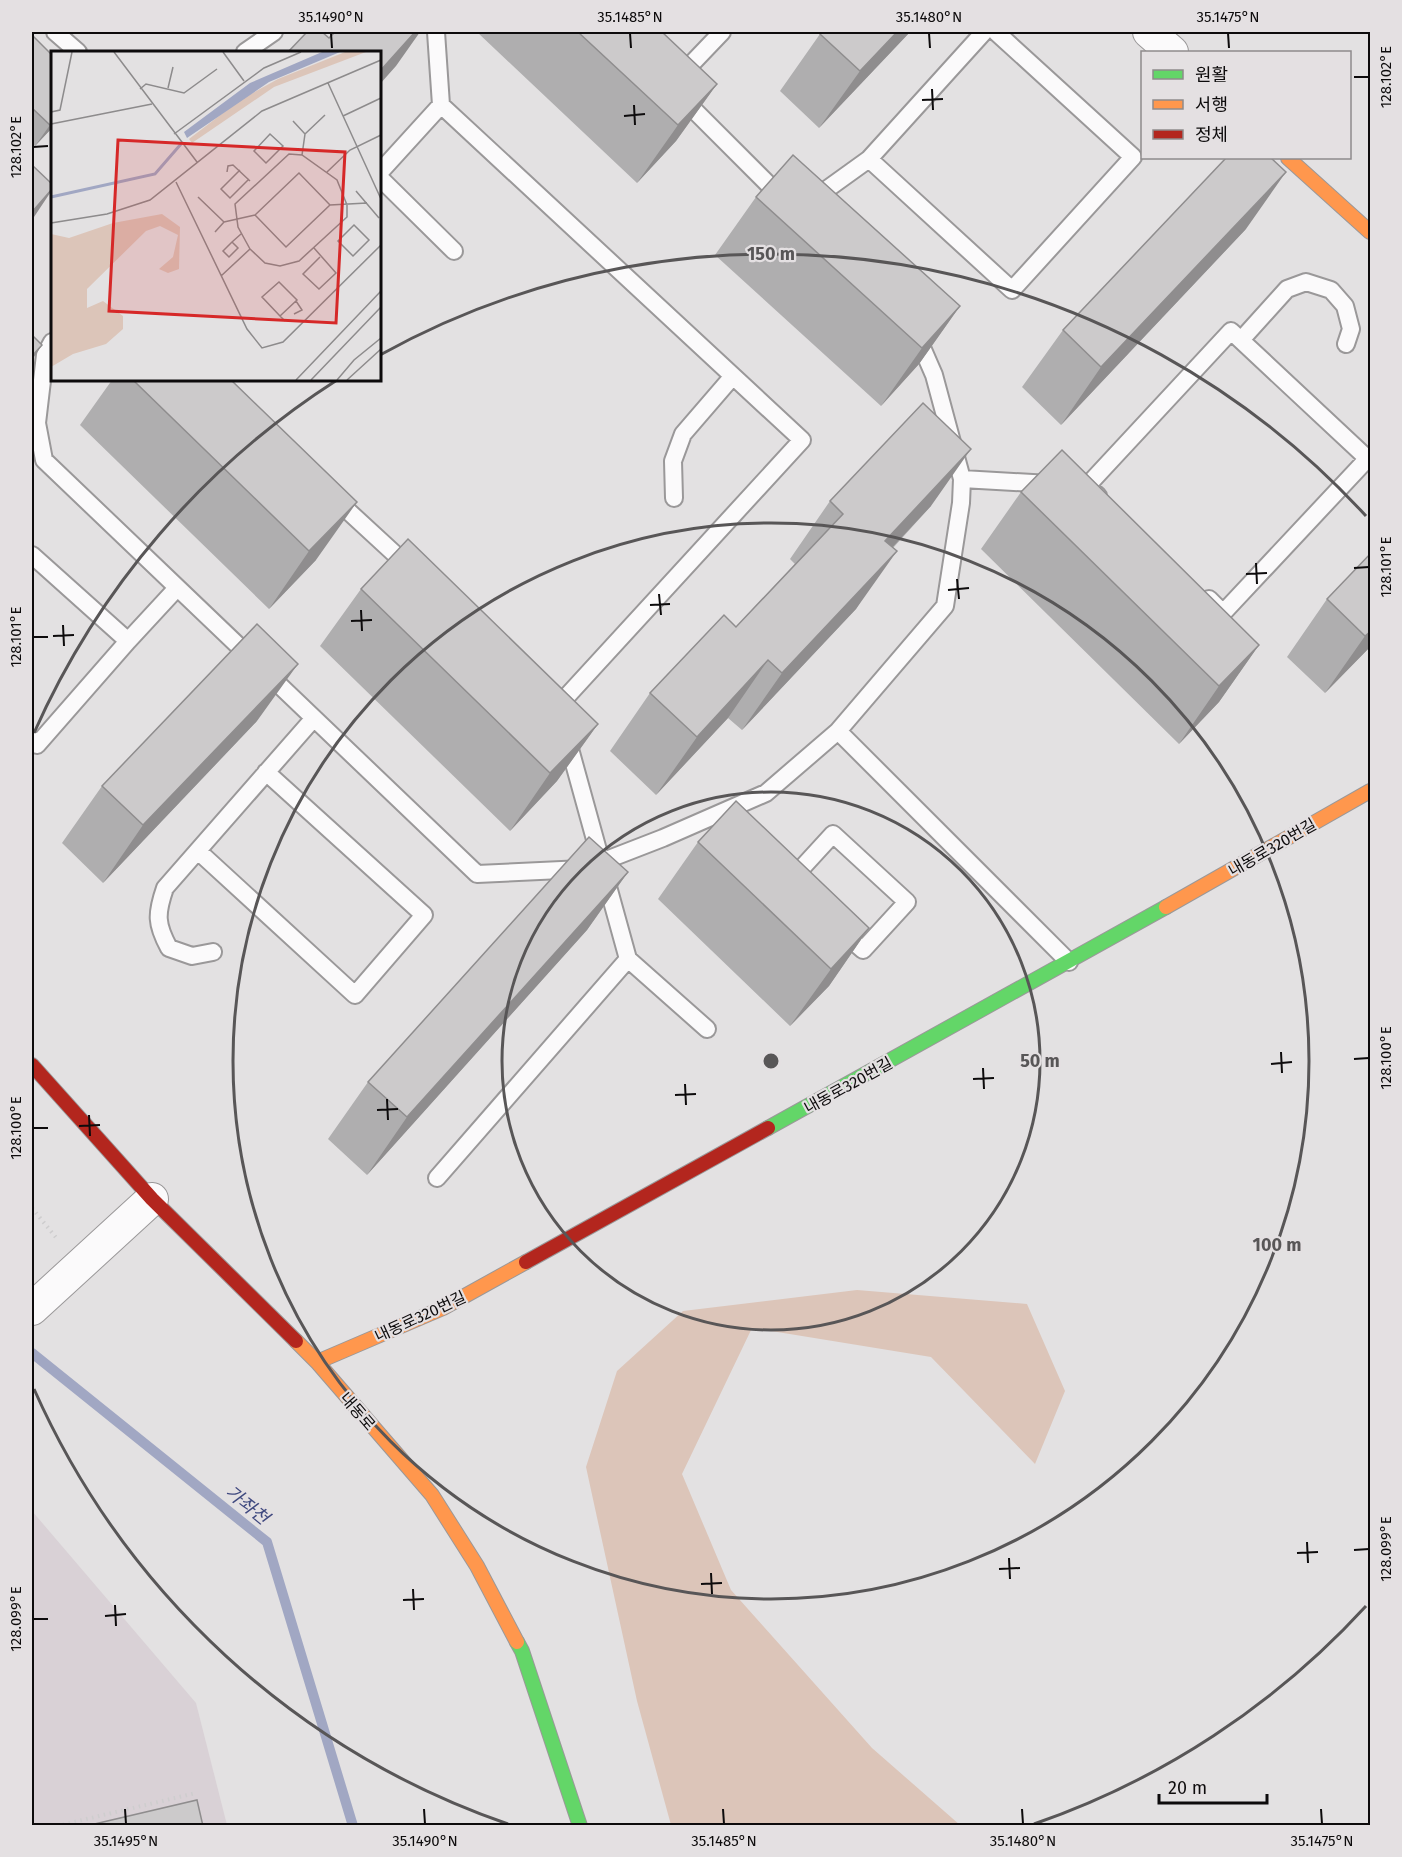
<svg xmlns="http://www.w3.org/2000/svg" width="1402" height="1857" viewBox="0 0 1402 1857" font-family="'Fira Sans','Noto Sans KR',sans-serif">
  <rect width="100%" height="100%" fill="#e3e1e2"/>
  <!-- built -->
  <path fill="#d9d1d6" d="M32,1511L196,1703L227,1825H32Z"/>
  <!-- green -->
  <path fill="#dcc5b9" d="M857,1290L1027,1304L1065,1391L1035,1464L931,1357L752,1328L682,1474L731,1590L872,1748L960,1825H671L637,1701L586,1467L617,1371L683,1311Z"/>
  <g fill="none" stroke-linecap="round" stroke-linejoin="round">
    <!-- stream -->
    <path stroke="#a1a7c3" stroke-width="10" d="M32,1353L267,1542L353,1826"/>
    <defs>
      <path id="lane" d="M55,32L78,52
        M436,32L441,105L802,440L558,706L554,702
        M245,52L274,32
        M679,77L722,32
        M681,97L784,200
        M869,159L1012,290L1133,157L996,32
        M380,172L441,105
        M380,178L454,251
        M812,200L869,159L984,32
        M917,336L934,375L962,479L961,503L945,606L838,731L1069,962
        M1241,340L1287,289L1306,282L1331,290L1345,306L1351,329L1346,344
        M52,342L45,355L37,423L44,460L477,874L583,869L663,838L766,793L838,731
        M962,479L1050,484
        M1098,496L1087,486L1231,331L1368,459
        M334,498L410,568
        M674,498L673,461L683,434L733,376
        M32,555L128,641L37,745L32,740
        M1209,599L1223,613L1370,456
        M128,641L177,588
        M567,738L628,959
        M198,851L355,995L424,915L266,772
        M789,882L833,834L907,902L863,950L840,930
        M213,952L192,956L169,948C156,924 156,914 165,888L314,718
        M437,1178L628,959L707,1029"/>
      <path id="street" d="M1149,32L1172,52
        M32,1309L152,1199"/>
      <path id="fast" d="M768,1128L1166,907
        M517,1642L522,1651L580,1826"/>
      <path id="slow" d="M1288,158L1370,232
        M1166,907L1370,791
        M296,1341L317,1362L432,1495L477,1566L517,1642
        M317,1362L443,1308L526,1262"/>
      <path id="jam" d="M32,1065L152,1199L296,1341
        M526,1262L768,1128"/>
    </defs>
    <!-- lane casing -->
    <use href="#lane" stroke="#9a9899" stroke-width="20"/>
    <!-- street casing -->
    <use href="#street" stroke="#9a9899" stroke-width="34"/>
    <!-- fast casing -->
    <use href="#fast" stroke="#9a9899" stroke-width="16"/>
    <!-- slow casing -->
    <use href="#slow" stroke="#9a9899" stroke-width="16"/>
    <!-- jam casing -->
    <use href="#jam" stroke="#9a9899" stroke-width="16"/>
    <!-- path -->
    <path stroke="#cecdce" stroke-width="4" stroke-dasharray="1.5 4.5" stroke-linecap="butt" d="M32,1208L58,1240
      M57,1826L196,1793"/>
    <!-- lane -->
    <use href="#lane" stroke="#fbfafb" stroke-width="16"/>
    <!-- street -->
    <use href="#street" stroke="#fbfafb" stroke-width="32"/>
    <!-- fast -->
    <use href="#fast" stroke="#63d668" stroke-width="14"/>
    <!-- slow -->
    <use href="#slow" stroke="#ff974d" stroke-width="14"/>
    <!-- jam -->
    <use href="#jam" stroke="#b3261e" stroke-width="14"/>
  </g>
  <!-- wall -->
  <path fill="#afaeaf" d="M477,32H662L717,84L676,141L637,183Z
    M910,32L819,128L780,91L820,34Z
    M32,35L52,55V128L35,146L32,142Z
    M756,197L960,306L919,364L881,406L715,255Z
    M1246,229L1061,425L1022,387L1063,330Z
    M112,380H231L316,560L269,609L80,425Z
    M1021,492L1259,645L1219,702L1179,744L981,549Z
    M830,501L931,506L893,548L856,609L742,730L728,718L656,795L610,751L650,693L736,627L795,564L790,559Z
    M1371,553V646L1325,693L1287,657L1327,599Z
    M361,589L598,724L557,781L510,831L320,646Z
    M257,721L103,883L62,843L102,786Z
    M698,842L869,928L829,986L790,1026L658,899Z
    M628,872L587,930L367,1175L328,1139L368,1082Z"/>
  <!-- shaded-wall -->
  <path fill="#8f8d8e" d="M415,32H420L396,66L380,84V71Z
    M897,32H910L819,128L860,71Z
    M717,84L676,141L637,183L678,125Z
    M52,122V128L35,146L50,125Z
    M1286,172L1246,229L1061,425L1101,367Z
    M52,189V190L32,220V212Z
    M960,306L919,364L881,406L922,348Z
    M42,345L32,360V356Z
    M971,449L931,506L845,598L885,541Z
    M357,502L316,560L269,609L309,551Z
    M897,551L856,609L742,730L782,673Z
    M1371,631V646L1325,693L1365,636Z
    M1259,645L1219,702L1179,744L1219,686Z
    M768,660L728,718L656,795L697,737Z
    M298,664L257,721L103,883L143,825Z
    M598,724L557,781L510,831L550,773Z
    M628,872L587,930L367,1175L407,1117Z
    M869,928L829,986L790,1026L831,969Z"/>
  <!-- building -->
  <path fill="#cccacb" stroke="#8f8d8e" stroke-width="1.5" d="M307,32H322L329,38L335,32H415L380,71V52H288Z
    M578,32H662L717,84L678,125Z
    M822,32H897L860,71L820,34Z
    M32,35L52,55V122L50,125L32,108Z
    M793,155L960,306L922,348L756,197Z
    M1226,158H1271L1286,172L1101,367L1063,330Z
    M32,165L52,184V189L32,212Z
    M32,335L42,345L32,356Z
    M133,380H231L357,502L309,551Z
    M923,403L971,449L885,541L897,551L782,673L768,660L697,737L650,693L724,615L736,627L843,514L830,501Z
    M1062,450L1259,645L1219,686L1021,492Z
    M408,539L598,724L550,773L361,589Z
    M1371,553V631L1365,636L1327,599Z
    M257,624L298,664L143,825L102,786Z
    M736,801L869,928L831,969L698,842Z
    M589,837L628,872L407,1117L368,1082Z
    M197,1800L203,1826H86Z"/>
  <!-- ticks -->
  <path fill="none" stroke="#0d0b0c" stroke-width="2" d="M331,33L332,48M630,33L631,48M929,33L930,48M1228,33L1229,48M1354,77H1369M932,89L933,110M922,100L943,99M634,105L635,125M624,116L645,114M33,147L48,146M1256,563L1257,584M1354,568L1369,567M1246,574L1267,573M957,579L959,599M948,590L969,588M659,594L661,615M650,605L670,604M361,610L362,631M351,621L372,620M63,625L64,646M53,636L74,635M33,637H48M1281,1052L1282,1073M1354,1059L1369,1058M1271,1064L1292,1062M983,1068L984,1089M973,1079L994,1078M685,1084L686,1105M675,1095L696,1094M387,1099L388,1120M377,1110L398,1109M89,1115L90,1136M79,1126L100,1125M33,1128H48M1307,1542L1308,1563M1354,1550L1369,1549M1297,1553L1318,1552M1009,1558L1010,1579M999,1569L1020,1568M711,1573L712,1594M701,1584L722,1583M413,1589L414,1610M403,1600L424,1599M115,1605L116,1626M105,1616L126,1614M33,1619H48M125,1809L126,1824M424,1809L425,1824M723,1809L724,1824M1022,1809L1023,1824M1321,1809L1322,1824"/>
  <!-- distance rings -->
  <g fill="none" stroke="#585657" stroke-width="3">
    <circle cx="771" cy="1061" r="269"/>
    <circle cx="771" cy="1061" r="538"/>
    <path d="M1366 1606A807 807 0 0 1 1034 1824M508 1824A807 807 0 0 1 34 1389M34 733A807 807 0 0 1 337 380M380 355A807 807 0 0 1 1366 516"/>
  </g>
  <g text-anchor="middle" stroke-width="4.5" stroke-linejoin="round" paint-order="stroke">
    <!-- street labels -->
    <g font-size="16" fill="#0d0b0c" stroke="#e4e0e2">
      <text transform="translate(1272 847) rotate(-30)" y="6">내동로320번길</text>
      <text transform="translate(848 1085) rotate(-29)" y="6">내동로320번길</text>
      <text transform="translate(420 1316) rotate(-25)" y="6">내동로320번길</text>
      <text transform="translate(358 1411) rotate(49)" y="6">내동로</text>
    </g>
    <!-- water labels -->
    <g font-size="18" font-style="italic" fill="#3f497f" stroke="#e4e0e2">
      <text transform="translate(247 1505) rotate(39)" y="6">가좌천</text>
    </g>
  </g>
  <!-- overview -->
  <g transform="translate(51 51)">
    <rect width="330" height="330" fill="#e3e1e2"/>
    <path d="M294,1H315L223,36L141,92L138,88L189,49L227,28ZM111,163L129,176L128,218L117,222L108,218L122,206L127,184L109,175L95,180L36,238V257L52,250L72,265V278L55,293L22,303L0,316V183L18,187L62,172Z" fill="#dcc5b9"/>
    <path d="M271,1H289L218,31L136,87L133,81L199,32Z" fill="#a1a7c3"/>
    <path fill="none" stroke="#a1a7c3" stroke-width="3" d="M0,146L104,123L130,93"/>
    <path fill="none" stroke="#8d8b8c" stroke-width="1.5" d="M63,1L146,111M172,1L193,30M277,32L330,148M117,37L122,16M89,38L95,33L133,42L166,18M0,61L9,59L21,1M292,65L330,47M242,70L254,83L274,64M0,73L101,53M123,83L213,17L250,1M219,83L232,95L215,112L203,100ZM251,104L254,83M189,119L170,138L179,147L198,128M176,121L177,115L182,114L199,130M276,121L299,99L330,84M125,131L196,278L211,297L232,291L330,194M305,140L328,167M147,146L173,171L164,181M279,154L248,122L204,164L235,196L279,154L316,152M173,171L204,164M0,172L56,163L99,149L211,60L330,9M303,174L318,189L302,205L287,190ZM181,191L187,197L178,206L172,200L181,191L190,183M263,197L285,222L268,238L252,223L269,206M170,225L199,198L214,212L229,215L248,210L296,166V154L286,129L251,104L238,103L184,153L187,176L199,198M243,263L251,259L245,250M229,265L246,249L228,231L211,246L229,265L234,270M245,329L330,240M260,329L330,256M286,329L303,309L330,287M296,329L330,298"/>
    <path fill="#d62828" fill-opacity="0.15" stroke="#d62828" stroke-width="3" d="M67,89L294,101L285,272L58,260Z"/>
    <rect width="330" height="330" fill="none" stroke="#0d0b0c" stroke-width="3"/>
  </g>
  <circle cx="771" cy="1061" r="9" fill="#585657" stroke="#e4e0e2" stroke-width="3"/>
  <g font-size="18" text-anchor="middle" font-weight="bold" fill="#585657" stroke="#e4e0e2" stroke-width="4.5" stroke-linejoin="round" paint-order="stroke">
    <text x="771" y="260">150 m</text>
    <text x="1040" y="1067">50 m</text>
    <text x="1277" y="1251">100 m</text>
  </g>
  <!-- border -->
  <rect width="1402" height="1857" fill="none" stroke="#e4e0e2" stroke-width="66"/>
  <!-- legend -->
  <rect x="1141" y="51" width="210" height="108" fill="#e4e0e2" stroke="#8e8b8c" stroke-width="1.5"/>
  <rect x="1153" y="70" width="30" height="9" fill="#63d668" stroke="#8e8b8c" stroke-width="1.5"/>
  <text x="1195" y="81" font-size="18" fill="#0d0b0c">원활</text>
  <rect x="1153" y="100" width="30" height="9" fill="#ff974d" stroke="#8e8b8c" stroke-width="1.5"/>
  <text x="1195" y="111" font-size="18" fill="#0d0b0c">서행</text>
  <rect x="1153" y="130" width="30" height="9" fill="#b3261e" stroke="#8e8b8c" stroke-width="1.5"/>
  <text x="1195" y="141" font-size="18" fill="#0d0b0c">정체</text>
  <!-- scale -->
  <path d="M1159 1794v9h108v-9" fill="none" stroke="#0d0b0c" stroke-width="3"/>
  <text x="1168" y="1794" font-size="18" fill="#0d0b0c" stroke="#e4e0e2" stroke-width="4.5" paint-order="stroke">20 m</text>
  <rect x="33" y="33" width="1336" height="1791" fill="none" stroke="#0d0b0c" stroke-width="2"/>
  <g font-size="15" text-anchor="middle" fill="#0d0b0c">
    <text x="331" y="22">35.1490°N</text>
    <text x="630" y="22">35.1485°N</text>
    <text x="929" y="22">35.1480°N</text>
    <text x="1228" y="22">35.1475°N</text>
    <text transform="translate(1386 77) rotate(-90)" y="5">128.102°E</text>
    <text transform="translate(16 147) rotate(-90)" y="5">128.102°E</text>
    <text transform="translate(1386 567) rotate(-90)" y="5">128.101°E</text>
    <text transform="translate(16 637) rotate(-90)" y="5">128.101°E</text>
    <text transform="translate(1386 1058) rotate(-90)" y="5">128.100°E</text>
    <text transform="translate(16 1128) rotate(-90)" y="5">128.100°E</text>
    <text transform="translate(1386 1549) rotate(-90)" y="5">128.099°E</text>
    <text transform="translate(16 1619) rotate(-90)" y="5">128.099°E</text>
    <text x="126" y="1846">35.1495°N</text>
    <text x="425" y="1846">35.1490°N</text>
    <text x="724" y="1846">35.1485°N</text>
    <text x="1023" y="1846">35.1480°N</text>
    <text x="1322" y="1846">35.1475°N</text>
  </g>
</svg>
